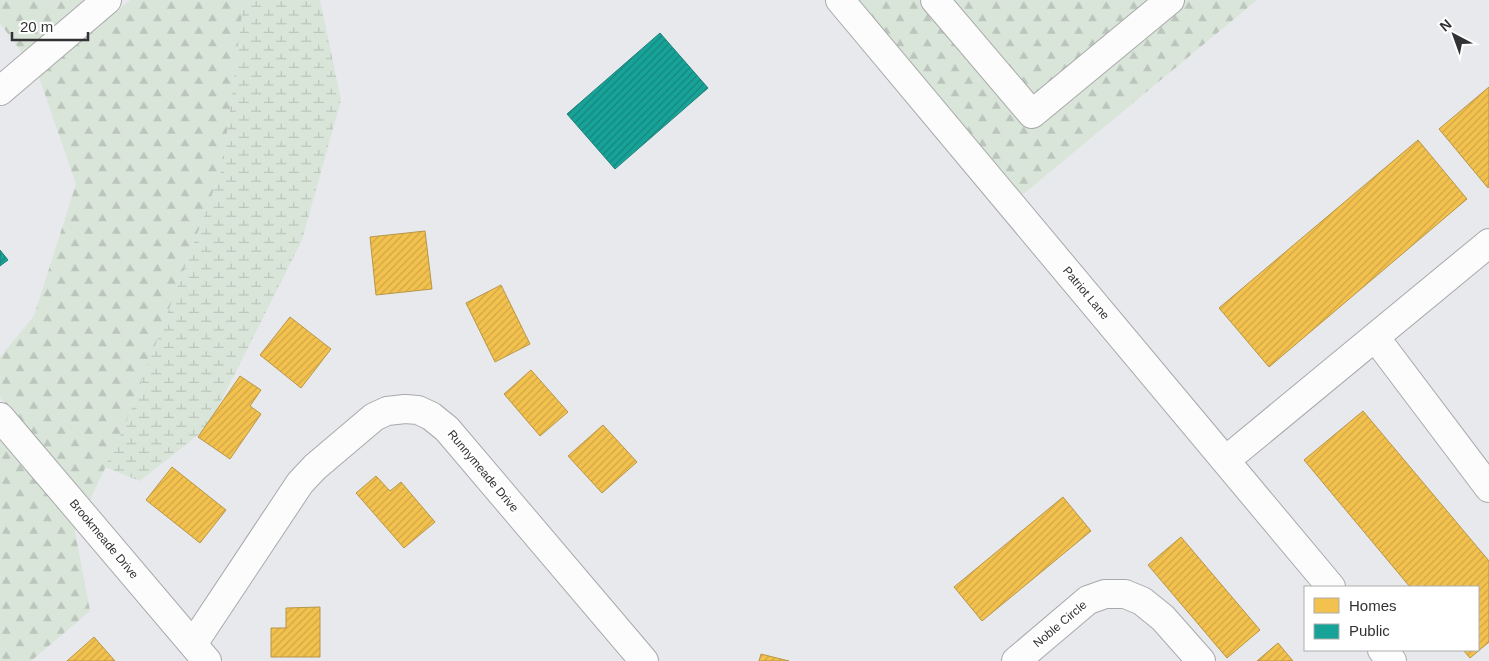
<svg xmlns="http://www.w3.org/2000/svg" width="1489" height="661" viewBox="0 0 1489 661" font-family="Helvetica,sans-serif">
  <defs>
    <pattern id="forest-firs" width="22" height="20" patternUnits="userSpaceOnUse" patternTransform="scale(1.25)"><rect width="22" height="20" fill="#d9e5d9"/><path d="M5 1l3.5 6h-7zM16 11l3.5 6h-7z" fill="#bbc5bb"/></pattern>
    <pattern id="wetland-marsh" width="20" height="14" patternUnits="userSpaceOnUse" patternTransform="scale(1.25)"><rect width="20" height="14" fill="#d9e5d9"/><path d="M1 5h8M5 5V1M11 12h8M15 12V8" fill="none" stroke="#bbc5bb"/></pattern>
    <pattern id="homes-hatch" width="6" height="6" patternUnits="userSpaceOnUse" patternTransform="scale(1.25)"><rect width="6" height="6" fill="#f2c14e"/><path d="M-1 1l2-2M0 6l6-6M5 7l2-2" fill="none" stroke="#d0a645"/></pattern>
    <pattern id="public-hatch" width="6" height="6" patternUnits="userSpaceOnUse" patternTransform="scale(1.25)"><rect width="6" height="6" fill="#17a398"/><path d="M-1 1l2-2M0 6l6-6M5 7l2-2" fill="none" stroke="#15857d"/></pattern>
  </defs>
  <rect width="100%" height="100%" fill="#e8e9ed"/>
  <!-- forest -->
  <path fill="url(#forest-firs)" d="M0,0H84L22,53L0,23Z
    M130,0H244L223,166L125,426L89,502L0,398V357L34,316L76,184L39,77Z
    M856,0H1257L1021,196Z
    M0,437L77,527L75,532L90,611L31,661H0Z"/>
  <!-- wetland -->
  <path fill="url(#wetland-marsh)" d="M244,0H320L341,100L302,240L208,427L140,481L105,467L125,426L223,166Z"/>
  <!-- homes -->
  <path fill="url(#homes-hatch)" stroke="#b89646" d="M1489,87V187L1488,188L1439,129Z
    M1418,140L1467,199L1269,367L1219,308Z
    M425,231L432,289L376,295L370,237Z
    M501,285L530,344L495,362L466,303Z
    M290,317L331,349L301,388L260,355Z
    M531,370L568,412L540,436L504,394Z
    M240,376L261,390L250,406L261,414L230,459L198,437Z
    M1363,411L1489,561V642L1470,658L1463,650H1478V587H1410L1304,460Z
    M603,425L637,462L602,493L568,456Z
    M172,467L226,510L200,543L146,500Z
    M376,476L390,491L401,482L435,522L404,548L356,493Z
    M1063,497L1091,531L982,621L954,587Z
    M1181,537L1260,630L1227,658L1148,565Z
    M320,607V657H271V628H286V608Z
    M94,637L115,661H67Z
    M1278,643L1293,661H1257Z
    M761,654L789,661H759Z"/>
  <!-- public -->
  <path fill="url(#public-hatch)" stroke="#1f817a" d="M660,33L708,88L615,169L567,114Z
    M0,250L8,260L0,266Z"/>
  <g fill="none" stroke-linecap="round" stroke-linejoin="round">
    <defs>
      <path id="minor" d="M840,0L1331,587
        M935,0L1032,114L1170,0
        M0,91L107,0
        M1375,337L1489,488
        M0,417L207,661
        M1226,460L1489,243
        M193,644L300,483L315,467L374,417L387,411L405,409L418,410L431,416L447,429L644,661
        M1382,650L1392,661
        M1016,661L1088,600L1105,594H1125L1142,601L1163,618L1201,661"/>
    </defs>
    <!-- minor casing -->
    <use href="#minor" stroke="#a8a9ab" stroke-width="30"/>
    <!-- minor -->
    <use href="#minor" stroke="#fcfcfc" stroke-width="28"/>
  </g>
  <g text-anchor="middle" stroke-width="5" stroke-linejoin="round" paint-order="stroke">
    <!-- street labels -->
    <g font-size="12" fill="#323235" stroke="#fff">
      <text transform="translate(1086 293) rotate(50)" y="4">Patriot Lane</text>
      <text transform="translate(483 471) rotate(50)" y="4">Runnymeade Drive</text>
      <text transform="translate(104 539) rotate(50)" y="4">Brookmeade Drive</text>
      <text transform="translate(1060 624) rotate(-40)" y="4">Noble Circle</text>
    </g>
  </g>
  <!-- legend -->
  <rect x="1304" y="586" width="175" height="65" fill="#ffffff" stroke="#adadae"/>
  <rect x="1314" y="598" width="25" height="15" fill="#f2c14e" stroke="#adadae"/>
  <text x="1349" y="611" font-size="15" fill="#323235">Homes</text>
  <rect x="1314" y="624" width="25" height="15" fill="#17a398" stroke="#adadae"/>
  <text x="1349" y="636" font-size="15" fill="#323235">Public</text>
  <!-- north arrow -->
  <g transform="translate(1454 35) rotate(319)" stroke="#ffffff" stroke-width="4" paint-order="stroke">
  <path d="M0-4L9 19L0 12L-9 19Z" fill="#323235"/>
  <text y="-8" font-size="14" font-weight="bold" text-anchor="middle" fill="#323235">N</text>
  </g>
  <!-- scale -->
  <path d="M12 32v8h76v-8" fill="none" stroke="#323235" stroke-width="2.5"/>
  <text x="20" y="32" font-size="15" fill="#323235" stroke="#ffffff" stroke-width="4" paint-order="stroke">20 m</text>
</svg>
